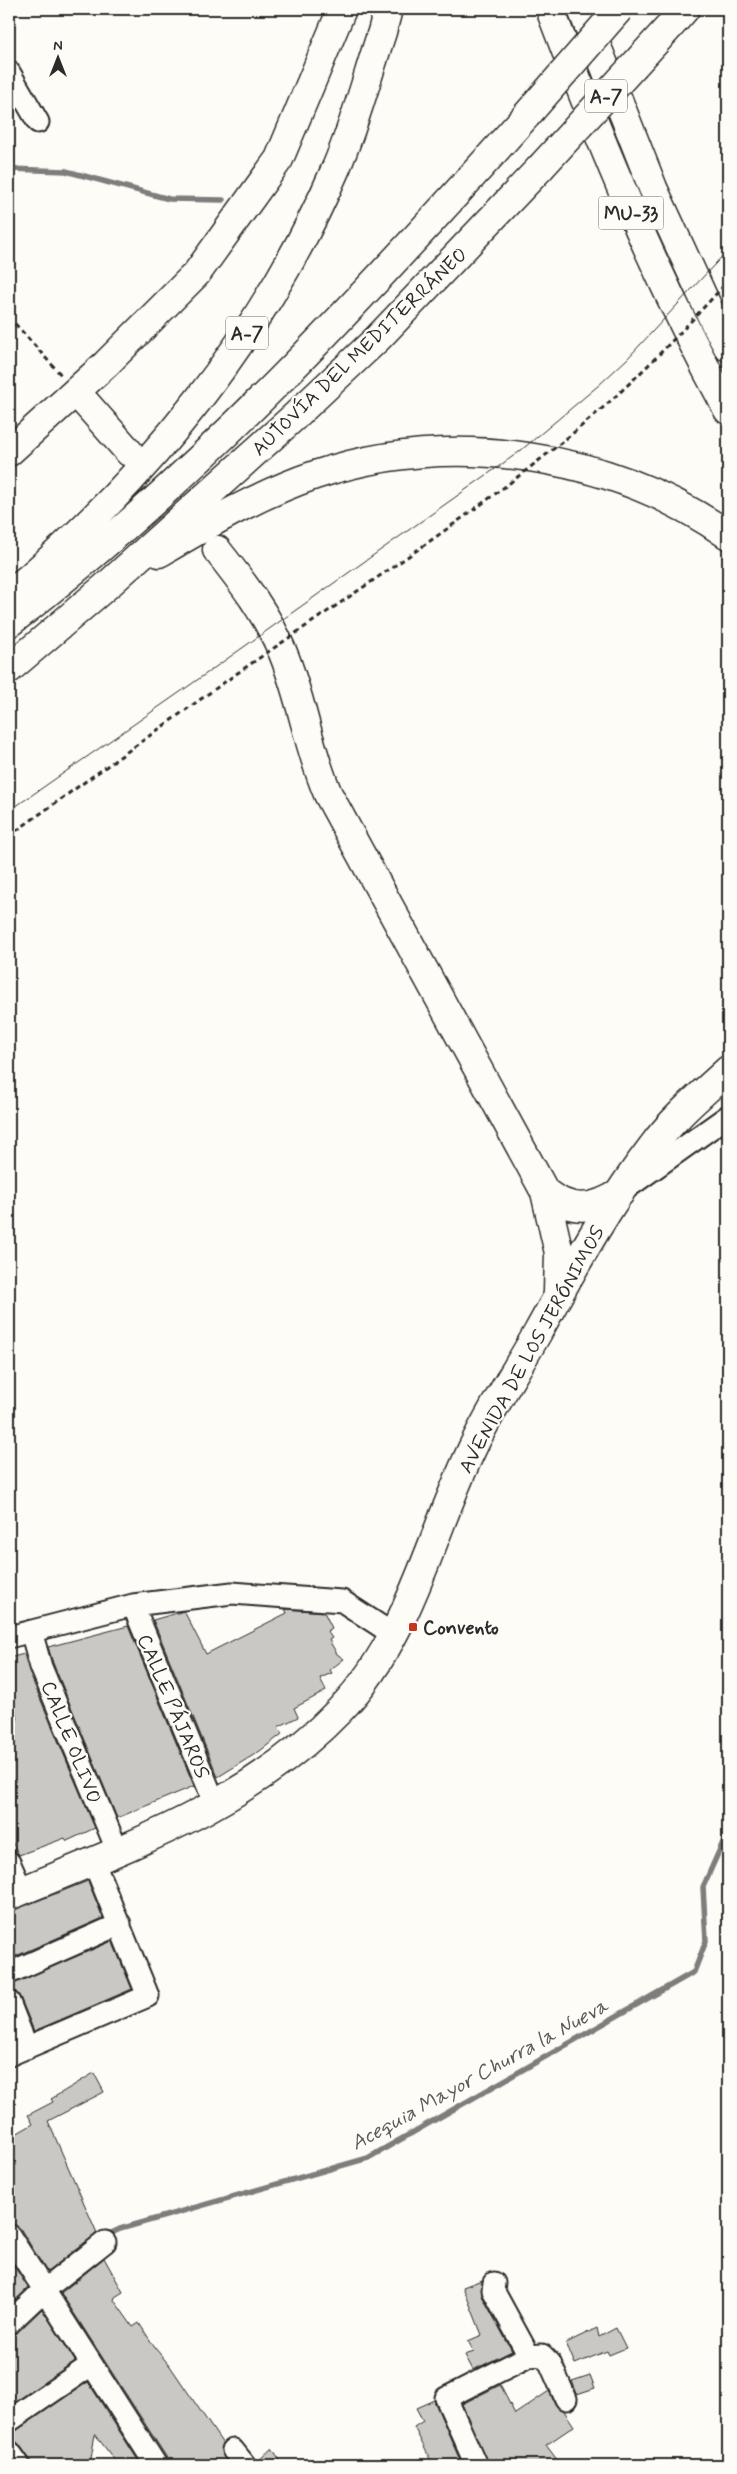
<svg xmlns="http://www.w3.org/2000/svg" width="737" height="2474" viewBox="0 0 737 2474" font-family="Mynerve,sans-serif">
  <rect width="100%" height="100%" fill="#fdfcf7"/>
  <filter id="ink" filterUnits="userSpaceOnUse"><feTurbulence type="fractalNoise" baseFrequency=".02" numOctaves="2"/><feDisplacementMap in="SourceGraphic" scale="10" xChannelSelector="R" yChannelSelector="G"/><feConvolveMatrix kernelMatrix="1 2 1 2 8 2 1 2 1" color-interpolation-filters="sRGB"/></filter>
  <g filter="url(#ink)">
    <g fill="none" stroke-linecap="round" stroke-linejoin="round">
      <!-- stream -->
      <path stroke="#7e7d7b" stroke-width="5.5" d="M9,169L66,171L169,199L223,200
        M105,2236L120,2229L368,2158L694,1972L706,1941L703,1887L728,1831"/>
    </g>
    <!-- building -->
    <path fill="#c9c8c4" stroke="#2b2b2b" d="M285,1609L324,1612L332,1628L327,1631L332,1638L329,1640L337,1654L344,1659L330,1670L332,1673L320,1678L326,1691L294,1708L298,1717L278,1727L282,1734L260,1751L218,1777L153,1620L184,1611L206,1654L287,1613Z
      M128,1626L194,1786L117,1818L53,1663L48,1647Z
      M24,1654L29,1672L95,1828L67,1841L65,1838L19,1855L9,1837V1722L18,1719L9,1697V1658Z
      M88,1881L103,1918L9,1959V1912Z
      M110,1942L113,1943L132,1989L34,2031L20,1997L16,1992L9,1990V1985Z
      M94,2073L104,2092L48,2121L97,2233L47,2272L20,2228L9,2223V2138L33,2124L28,2115L53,2102L51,2099Z
      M9,2258L28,2288L9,2306Z
      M104,2258L123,2292L115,2297L114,2300L133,2327L139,2323L155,2348L170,2366L223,2444L221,2452L229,2465H168L167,2458L61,2293Z
      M482,2280V2296L512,2351L473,2370L465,2355L474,2352L468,2341L482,2335L463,2287Z
      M42,2309L75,2361L9,2406V2335L18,2332Z
      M597,2328L599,2337L616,2328L626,2348L609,2355L607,2351L575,2364L566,2343Z
      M590,2375L595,2388L577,2394L572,2381Z
      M88,2382L141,2465H118L95,2434L90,2465H31L29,2458L19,2444L9,2439V2433L16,2431Z
      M500,2385L515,2414L549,2391L555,2404L564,2411L574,2426L546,2445L561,2465H488L462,2404Z
      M434,2400L435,2403L462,2465H433L414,2427L423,2421L416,2408Z
      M272,2448L283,2465H257V2462Z"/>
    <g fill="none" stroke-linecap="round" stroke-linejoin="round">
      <!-- secondary-tunnel -->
      <path stroke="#d3d2ce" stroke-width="28" stroke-dasharray="28 14" stroke-linecap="butt" d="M129,452L201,533"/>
      <defs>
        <path id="street" d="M9,72L38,122
          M628,1187L728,1116
          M133,1605L216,1806
          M31,1631L41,1667L118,1852
          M9,1637L133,1605L232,1593L342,1601L394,1635
          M9,1862L22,1891
          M9,1973L120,1924
          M9,2002L27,2048
          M9,2055L148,1996L94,1863
          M9,2235L156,2465
          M9,2323L44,2290L105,2242
          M529,2356L542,2355L550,2363L566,2399
          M9,2421L91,2365
          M233,2450L245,2465
          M9,2451L19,2465
          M476,2465L446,2398L529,2356L493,2290L494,2283"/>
        <path id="secondary" d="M76,392L129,452
          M9,452L106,364L197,273L279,159L342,9
          M217,550C243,583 267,614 283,653C302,699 308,748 328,794L545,1192L559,1253L558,1292
          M545,1192C572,1213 593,1210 620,1193
          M9,1896C127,1847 249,1805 340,1710C409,1639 429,1539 471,1451C490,1410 516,1371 538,1332C573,1269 608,1204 652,1147C673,1118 702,1094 728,1070"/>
        <path id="highway" d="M550,9C602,147 657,280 728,410
          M582,9L653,188L715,323L728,347
          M671,25L685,9
          M159,553C210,523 259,494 315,475C451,429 611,453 728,535
          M9,595C148,479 264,335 336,168C355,124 367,77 382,32L388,9
          M9,623C200,475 366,295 526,116
          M9,669L111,582L294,417L378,338L541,167"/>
      </defs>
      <!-- street casing -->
      <use href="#street" stroke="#2b2b2b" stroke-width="25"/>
      <!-- secondary casing -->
      <use href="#secondary" stroke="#2b2b2b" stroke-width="31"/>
      <!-- highway casing -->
      <use href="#highway" stroke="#2b2b2b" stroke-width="31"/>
      <!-- path -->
      <path stroke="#2b2b2b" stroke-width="3" stroke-dasharray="5 4" stroke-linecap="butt" d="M9,317L62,376
        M9,836L236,674"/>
      <!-- street -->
      <use href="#street" stroke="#fdfcf7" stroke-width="21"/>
      <!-- secondary -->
      <use href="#secondary" stroke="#fdfcf7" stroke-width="28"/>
      <!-- highway -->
      <use href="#highway" stroke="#fdfcf7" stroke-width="28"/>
      <!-- tram -->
      <path stroke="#2b2b2b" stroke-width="1" d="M9,811L176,695L519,452L599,385L627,359L728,250"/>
      <defs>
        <path id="highway-bridge" d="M526,116L619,9
          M541,167L671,25"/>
      </defs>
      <!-- highway-bridge casing -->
      <use href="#highway-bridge" stroke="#2b2b2b" stroke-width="31" stroke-linecap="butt"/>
      <!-- path-bridge -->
      <path stroke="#2b2b2b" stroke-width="3" stroke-dasharray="5 4" stroke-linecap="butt" d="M236,674C359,589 485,509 598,412C644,372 687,326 728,281"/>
      <!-- highway-bridge -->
      <use href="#highway-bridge" stroke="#fdfcf7" stroke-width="28"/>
    </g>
  </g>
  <!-- markers -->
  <rect fill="#c8321e" stroke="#fdfcf7" stroke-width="2" x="408" y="1622" width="10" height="10" rx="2.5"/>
  <g text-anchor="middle" stroke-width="4.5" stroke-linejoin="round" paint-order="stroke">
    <!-- shield labels -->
    <g fill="#fdfcf7" stroke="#6a6a68" stroke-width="1">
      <rect x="585" y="79.5" width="42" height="33" rx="4"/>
      <rect x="598.5" y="196.5" width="65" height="33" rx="4"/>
      <rect x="226" y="316.5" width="42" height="33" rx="4"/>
    </g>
    <g font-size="19" font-weight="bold" fill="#2b2b2b">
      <text x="606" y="103">A-7</text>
      <text x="631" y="220">MU-33</text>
      <text x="247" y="340">A-7</text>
    </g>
    <!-- street labels -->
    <g font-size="20" fill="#2b2b2b" stroke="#fdfcf7">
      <text transform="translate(359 351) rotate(-44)" y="7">AUTOVÍA DEL MEDITERRÁNEO</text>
      <text transform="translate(531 1349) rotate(-61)" y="7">AVENIDA DE LOS JERÓNIMOS</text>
      <text transform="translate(174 1706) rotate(67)" y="7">CALLE PÁJAROS</text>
      <text transform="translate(72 1742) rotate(68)" y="7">CALLE OLIVO</text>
    </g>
    <!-- poi labels -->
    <g font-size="20" font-weight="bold" fill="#2b2b2b" stroke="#fdfcf7" text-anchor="start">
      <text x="423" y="1634">Convento</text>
    </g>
    <!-- water labels -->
    <g font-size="21" font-style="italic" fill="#5b5b5a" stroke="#fdfcf7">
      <text transform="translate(479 2074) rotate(-29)" y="7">Acequia Mayor Churra la Nueva</text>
    </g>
  </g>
  <!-- margin -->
  <rect width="737" height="2474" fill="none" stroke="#fdfcf7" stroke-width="30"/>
  <rect x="15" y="15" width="707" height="2444" fill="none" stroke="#2b2b2b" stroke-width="2" filter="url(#ink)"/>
  <!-- north arrow -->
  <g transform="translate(58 58)" stroke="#fdfcf7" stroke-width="4" paint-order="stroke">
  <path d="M0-4L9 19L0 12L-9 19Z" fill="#2b2b2b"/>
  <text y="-8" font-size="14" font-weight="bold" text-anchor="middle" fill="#2b2b2b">N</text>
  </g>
</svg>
